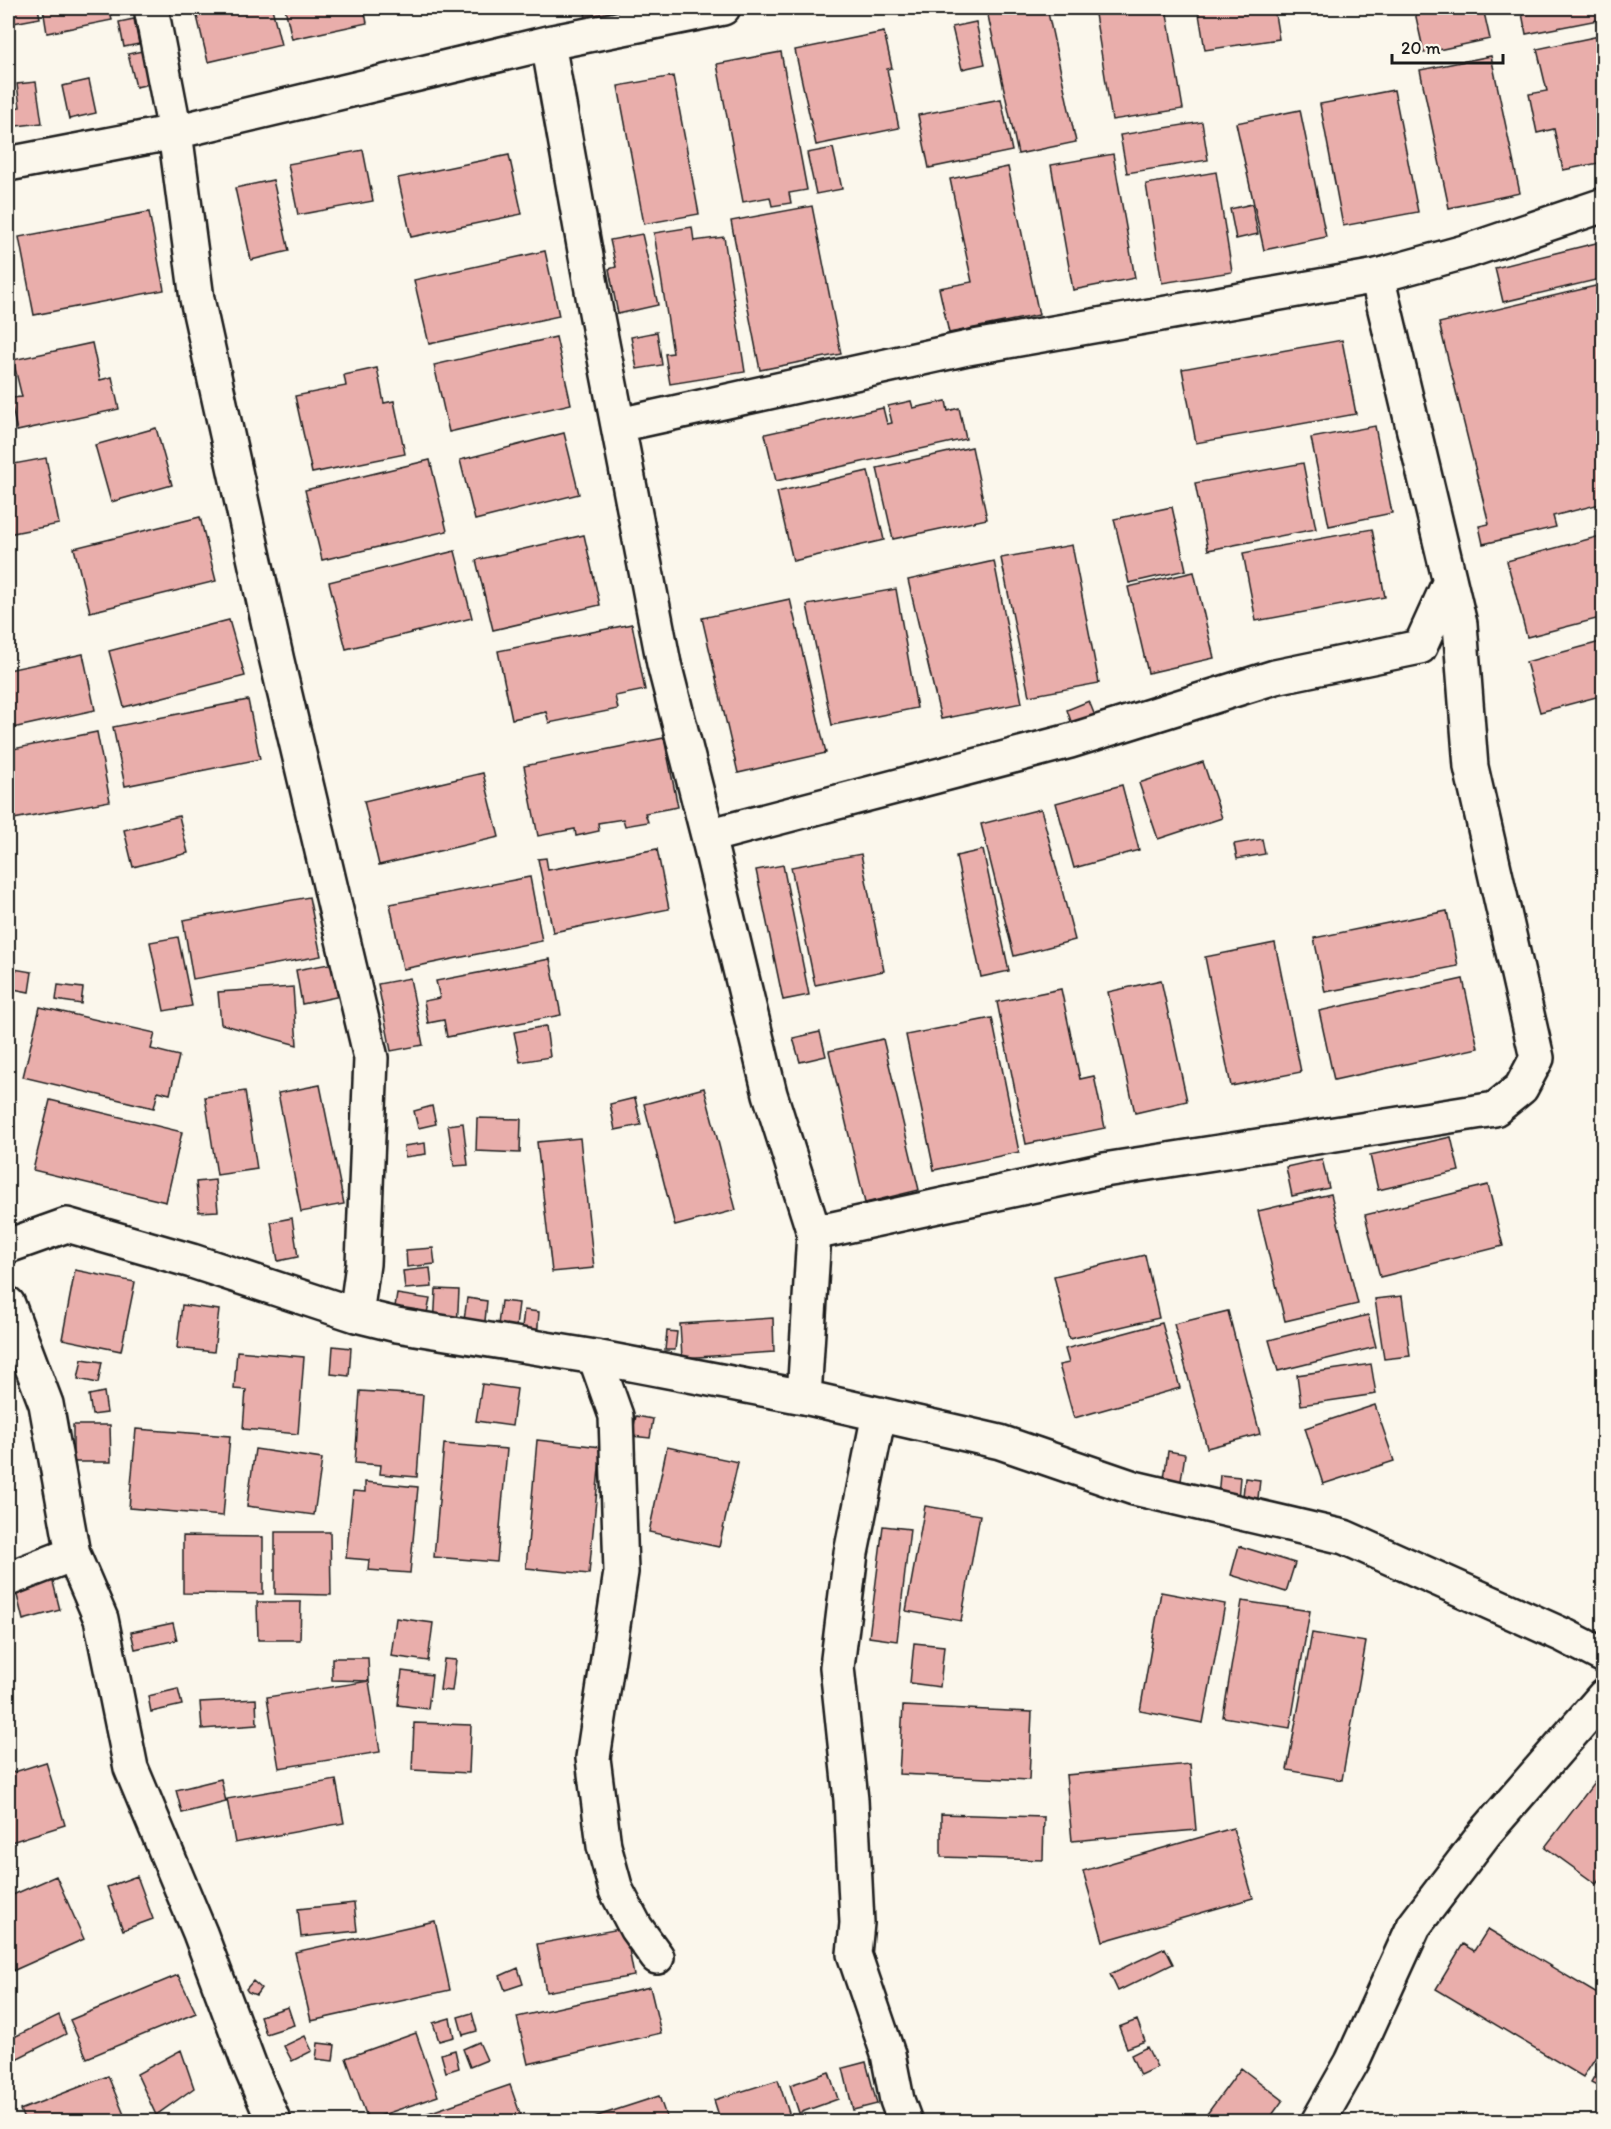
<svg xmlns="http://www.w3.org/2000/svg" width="1611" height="2129" viewBox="0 0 1611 2129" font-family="Itim,sans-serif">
  <rect width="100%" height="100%" fill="#fbf7ec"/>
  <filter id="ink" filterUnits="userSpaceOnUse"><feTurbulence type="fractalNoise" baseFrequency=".0167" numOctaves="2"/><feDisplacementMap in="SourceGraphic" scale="12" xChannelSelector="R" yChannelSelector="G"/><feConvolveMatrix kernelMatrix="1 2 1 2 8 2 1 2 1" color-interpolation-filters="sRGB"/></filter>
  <g filter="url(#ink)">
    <!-- building -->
    <path fill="#e9aeab" stroke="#1c1c1c" stroke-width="1.5" d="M8,8H38L40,18L8,24Z
      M43,8H109L112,20L47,33Z
      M120,8H140V11L121,15Z
      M195,8H272L281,45L208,62Z
      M285,8H364L367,23L292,39Z
      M584,8H663L588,27Z
      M1003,8H1047L1076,142L1018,154L987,11Z
      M1094,8H1166L1183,109L1112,120Z
      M1198,8H1274L1279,39L1205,50Z
      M1414,8H1483L1490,39L1424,53Z
      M1521,8H1601L1603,19L1526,34Z
      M134,19L139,44L124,47L119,22Z
      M976,22L985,64L962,69L952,27Z
      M884,32L892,68L887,69L899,128L816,145L795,50Z
      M1604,35V162L1563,170L1554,129L1537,133L1529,94L1547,91L1537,49Z
      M147,50L154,83L136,87L128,54Z
      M781,52L807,190L789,193L791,203L772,206L770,197L743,202L717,64Z
      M1491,56L1520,193L1449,208L1420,70Z
      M673,76L699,214L644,224L618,86Z
      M89,80L96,113L69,119L62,86Z
      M36,82L42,123L8,127V109L20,107L17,84Z
      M1394,90L1418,212L1343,226L1320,104Z
      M1001,99L1012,151L929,168L918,115Z
      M1300,110L1326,237L1264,250L1236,123Z
      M1202,122L1208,160L1127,173L1120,135Z
      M833,148L842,189L816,194L807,153Z
      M363,150L373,201L298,215L288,164Z
      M1113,154L1135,278L1073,290L1051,165Z
      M509,155L522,214L411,237L398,178Z
      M1008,167L1039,315L949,333L939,288L972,282L950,179Z
      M1216,172L1232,272L1162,283L1146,184Z
      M273,180L289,251L251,260L235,188Z
      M1252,204L1258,234L1236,239L1230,209Z
      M812,206L841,354L760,370L731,221Z
      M149,212L164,290L34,315L19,237Z
      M692,227L694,241L724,237L745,372L670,384L665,354L673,353L654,233Z
      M642,234L658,305L618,314L609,269L616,267L610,240Z
      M1604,241V278L1503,302L1495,268Z
      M545,251L559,316L429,344L414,280Z
      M1604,284V503L1553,516L1556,527L1483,544L1479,526L1489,524L1439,323Z
      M657,332L662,365L637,369L631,337Z
      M556,337L571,404L449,432L434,365Z
      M1342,340L1356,414L1196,443L1182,369Z
      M92,343L100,380L112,377L119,409L17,431L10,398L22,397L13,360Z
      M377,368L384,403L394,401L405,454L312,473L295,396L346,386L344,375Z
      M911,401L913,408L946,401L948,411L959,408L966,439L776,481L765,434L883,408L887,424L892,423L888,406Z
      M1375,426L1392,513L1329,526L1311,438Z
      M156,428L172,485L111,502L95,445Z
      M564,433L579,494L475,520L460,460Z
      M972,447L987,519L893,539L877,468Z
      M46,458L59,524L8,534V465Z
      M430,460L447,531L322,560L305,490Z
      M1303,463L1316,529L1208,550L1195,483Z
      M868,471L884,540L793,561L777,492Z
      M1172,507L1186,570L1129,583L1114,519Z
      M200,517L216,581L90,612L74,548Z
      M1372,529L1385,597L1256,621L1243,553Z
      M584,535L600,605L493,630L476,560Z
      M1604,535V617L1527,637L1507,561Z
      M1072,545L1099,683L1029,696L1001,558Z
      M455,551L472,618L346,649L329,582Z
      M994,561L1022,703L941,719L908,580Z
      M1194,572L1214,658L1148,673L1128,587Z
      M896,589L917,708L832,725L807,605Z
      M790,599L826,753L738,773L702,618Z
      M229,620L245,676L124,707L109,651Z
      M632,624L645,690L615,696L618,709L549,723L546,712L512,719L498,651Z
      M1604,641V695L1540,712L1526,662Z
      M83,654L95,710L8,729V670Z
      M248,700L260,759L125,786L113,727Z
      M1089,701L1097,721L1074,730L1067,710Z
      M97,732L110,801L8,820V750Z
      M664,738L678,807L645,813L648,822L625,826L623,819L598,823L599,831L576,836L575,829L538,836L524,766Z
      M1203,762L1222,818L1158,839L1139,783Z
      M483,773L499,837L379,865L364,801Z
      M1122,785L1139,850L1074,868L1056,803Z
      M1041,809L1075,940L1014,956L981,824Z
      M179,816L188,853L133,867L124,830Z
      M1262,839L1265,854L1237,859L1234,844Z
      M657,849L669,909L553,932L538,859L546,858L548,870Z
      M983,850L1009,971L981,977L956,856Z
      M861,854L884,971L815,985L791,867Z
      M783,865L809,995L783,1000L756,870Z
      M530,877L542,941L403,969L390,904Z
      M309,897L321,956L193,979L183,920Z
      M1447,911L1458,966L1325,992L1314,938Z
      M178,937L192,1006L164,1011L150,942Z
      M1275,943L1301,1072L1231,1086L1205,957Z
      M550,959L561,1015L447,1037L444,1020L428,1023L424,1001L440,998L436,981Z
      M334,963L341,996L302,1004L296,970Z
      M8,968L32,972L29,992L8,988Z
      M410,978L423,1045L391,1051L378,984Z
      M1463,979L1478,1048L1334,1080L1319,1011Z
      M1161,980L1187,1101L1135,1113L1108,992Z
      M58,985L83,988L81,1004L56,1000Z
      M293,987L297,1045L221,1024L218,992Z
      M1061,989L1080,1079L1094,1076L1105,1128L1026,1144L997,1002Z
      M40,1007L155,1033L151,1049L179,1056L170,1094L158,1091L154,1108L23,1077Z
      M992,1018L1019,1152L934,1170L906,1035Z
      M546,1026L550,1057L520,1062L514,1032Z
      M820,1032L826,1056L800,1062L793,1038Z
      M883,1039L919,1190L865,1203L829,1051Z
      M320,1085L344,1204L301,1212L278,1093Z
      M704,1088L736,1210L675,1226L644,1104Z
      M245,1091L257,1169L217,1175L205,1097Z
      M635,1098L641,1125L615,1130L610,1104Z
      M50,1100L182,1132L166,1202L33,1170Z
      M432,1106L436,1124L418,1128L414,1111Z
      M477,1118L521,1119L520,1153L476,1151Z
      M463,1123L468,1165L454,1166L448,1125Z
      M1451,1137L1459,1171L1378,1190L1370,1155Z
      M580,1138L594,1268L552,1272L537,1142Z
      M425,1143L426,1154L405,1157L404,1146Z
      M1322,1159L1329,1188L1292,1196L1286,1167Z
      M215,1180L218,1211L199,1212L196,1182Z
      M1488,1185L1503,1246L1380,1277L1365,1215Z
      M1331,1194L1358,1304L1285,1321L1258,1211Z
      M292,1218L298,1257L278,1261L271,1222Z
      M433,1248L435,1264L407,1267L406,1250Z
      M1145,1255L1159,1318L1069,1339L1054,1276Z
      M430,1268L432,1287L405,1289L403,1271Z
      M75,1270L135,1282L121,1351L62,1339Z
      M436,1289L459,1290L457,1328L434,1327Z
      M397,1294L430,1299L426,1318L394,1313Z
      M1402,1296L1410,1356L1384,1359L1375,1299Z
      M467,1298L487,1301L484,1331L463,1328Z
      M501,1301L519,1303L515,1335L497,1333Z
      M182,1305L219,1310L214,1352L177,1348Z
      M524,1310L539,1312L537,1339L521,1337Z
      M1228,1311L1260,1434L1207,1448L1174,1324Z
      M1368,1315L1376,1347L1278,1371L1269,1340Z
      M773,1318L774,1352L682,1358L680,1324Z
      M1162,1323L1180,1388L1074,1418L1059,1365L1069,1363L1065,1349Z
      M667,1331L677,1332L675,1350H665Z
      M333,1346L351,1348L349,1376L331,1374Z
      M237,1351L304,1357L298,1434L243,1429L246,1390L234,1389Z
      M82,1359L102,1362L98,1383L78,1379Z
      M1371,1364L1376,1394L1301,1405L1297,1375Z
      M482,1384L517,1389L512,1426L476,1421Z
      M360,1391L423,1395L417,1477L380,1474L381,1465L355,1463Z
      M104,1392L107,1413L92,1415L89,1395Z
      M1375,1405L1394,1461L1323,1484L1305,1428Z
      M636,1416L653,1419L650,1438L632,1436Z
      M73,1425H110L111,1462H73Z
      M136,1429L230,1436L223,1516L129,1508Z
      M537,1440L601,1447L589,1574L526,1568Z
      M444,1444L507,1449L497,1562L434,1557Z
      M667,1447L738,1462L719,1547L649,1532Z
      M255,1449L322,1459L314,1515L247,1506Z
      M1168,1451L1185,1454L1180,1487L1163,1485Z
      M1220,1475L1240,1477L1238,1500L1218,1497Z
      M1245,1478L1260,1480L1257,1507L1242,1505Z
      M365,1482L418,1487L410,1573L368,1570L369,1560L346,1558L353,1491L365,1492Z
      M925,1506L980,1515L961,1621L906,1611Z
      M883,1526L910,1529L897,1641L869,1637Z
      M275,1532H330L331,1595L275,1594Z
      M183,1536L263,1537V1594L183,1593Z
      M1239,1546L1295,1563L1286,1592L1231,1575Z
      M52,1578L60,1610L23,1620L15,1587Z
      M1161,1592L1225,1604L1203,1723L1140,1711Z
      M1242,1601L1310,1611L1290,1728L1223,1717Z
      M257,1602H301L300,1640H258Z
      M396,1618L433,1623L428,1661L391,1656Z
      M173,1623L177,1640L135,1649L131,1632Z
      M1312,1633L1366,1642L1342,1780L1287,1770Z
      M914,1643L944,1646L940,1687L910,1683Z
      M332,1658H368L369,1681L332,1680Z
      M444,1659L456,1660L452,1691L440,1690Z
      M402,1671L432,1675L428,1709L398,1705Z
      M369,1681L380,1752L279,1768L267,1697Z
      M178,1689L182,1705L151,1712L148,1696Z
      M256,1699L257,1725L202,1729L200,1702Z
      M903,1706L1032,1712L1029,1780L899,1774Z
      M414,1723L471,1725L469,1773L412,1770Z
      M46,1762L65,1825L8,1843V1774Z
      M1190,1764L1196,1830L1072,1841L1066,1775Z
      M1604,1770V1874L1596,1884L1545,1847Z
      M221,1779L226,1802L182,1813L176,1790Z
      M336,1780L344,1823L235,1843L227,1799Z
      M941,1814L1044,1817L1043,1860L941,1857Z
      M1233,1828L1253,1898L1103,1941L1083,1871Z
      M56,1876L84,1939L8,1973V1897Z
      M137,1876L153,1919L123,1930L107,1887Z
      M354,1903L357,1931L301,1937L298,1909Z
      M435,1921L450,1990L311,2021L295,1952Z
      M625,1928L634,1976L546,1992L537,1944Z
      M1488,1929L1604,1998V2044L1583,2077L1436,1989L1463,1944L1474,1951Z
      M1165,1948L1173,1964L1118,1991L1110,1974Z
      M518,1968L523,1984L505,1990L500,1976Z
      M178,1975L196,2013L87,2058L70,2020Z
      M253,1981L261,1988L256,1995L248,1992L246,1989Z
      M650,1987L661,2033L528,2064L517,2017Z
      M288,2007L294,2025L266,2034L260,2016Z
      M472,2013L477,2031L463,2035L458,2017Z
      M59,2015L66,2034L8,2063V2040Z
      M450,2018L454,2037L439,2041L433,2023Z
      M1137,2020L1145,2041L1127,2048L1119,2027Z
      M416,2033L438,2096L368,2120L346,2058Z
      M305,2036L312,2051L292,2061L284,2046Z
      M479,2042L487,2060L470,2067L463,2049Z
      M318,2043L335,2045L333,2061L316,2059Z
      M1147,2047L1157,2067L1140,2075L1131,2055Z
      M181,2050L194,2088L156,2115L137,2074Z
      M455,2050L459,2068L446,2072L441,2054Z
      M1604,2060V2089L1591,2082Z
      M866,2062L877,2104L853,2110L843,2068Z
      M1241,2068L1283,2100L1267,2122H1201Z
      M829,2072L838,2099L799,2113L790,2085Z
      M108,2076L127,2122H25L20,2110Z
      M778,2080L792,2122H721L714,2100Z
      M510,2085L523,2122H402Z
      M659,2096L668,2122H586L585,2120Z
      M1604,2108V2122H1595Z"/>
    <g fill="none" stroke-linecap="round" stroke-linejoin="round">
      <defs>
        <path id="minor" d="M151,8L175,132L197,299L277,661L371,1058L363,1264L356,1315
          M548,43L595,307L664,664L708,836L770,1094L814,1233L804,1397
          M8,164L175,132L548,43L723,8
          M619,425L968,348L1377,276L1468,251L1604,205
          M708,836L1070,741L1275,677L1420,647L1449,583
          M814,1233L1104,1170L1495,1109L1521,1088L1537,1058L1471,767L1460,624L1377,276
          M8,1246L67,1225L192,1261L356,1315L397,1325L595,1357L804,1397L1000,1442L1134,1488L1344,1537L1565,1636L1604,1656
          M8,1304L46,1404L73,1554L101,1619L131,1768L200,1933L249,2064L274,2122
          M595,1357L616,1416L621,1572L593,1758L604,1846L616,1890L636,1928L657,1957
          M879,1414L851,1553L837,1667L851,1800L857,1923L854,1954L888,2054L897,2100L905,2122
          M8,1579L73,1554
          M1318,2122L1352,2062L1414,1926L1485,1833L1604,1696"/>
      </defs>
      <!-- minor casing -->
      <use href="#minor" stroke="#1c1c1c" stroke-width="38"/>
      <!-- minor -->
      <use href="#minor" stroke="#fbf7ec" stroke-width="33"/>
    </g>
  </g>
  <!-- margin -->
  <rect width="1611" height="2129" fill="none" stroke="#fbf7ec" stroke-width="30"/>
  <rect x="15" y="15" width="1581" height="2099" fill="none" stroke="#1c1c1c" stroke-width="2" filter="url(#ink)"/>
  <!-- scale -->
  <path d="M1392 54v9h111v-9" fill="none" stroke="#1c1c1c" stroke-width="3"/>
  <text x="1401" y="54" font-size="18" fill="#1c1c1c" stroke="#fbf7ec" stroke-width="4.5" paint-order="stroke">20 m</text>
</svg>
